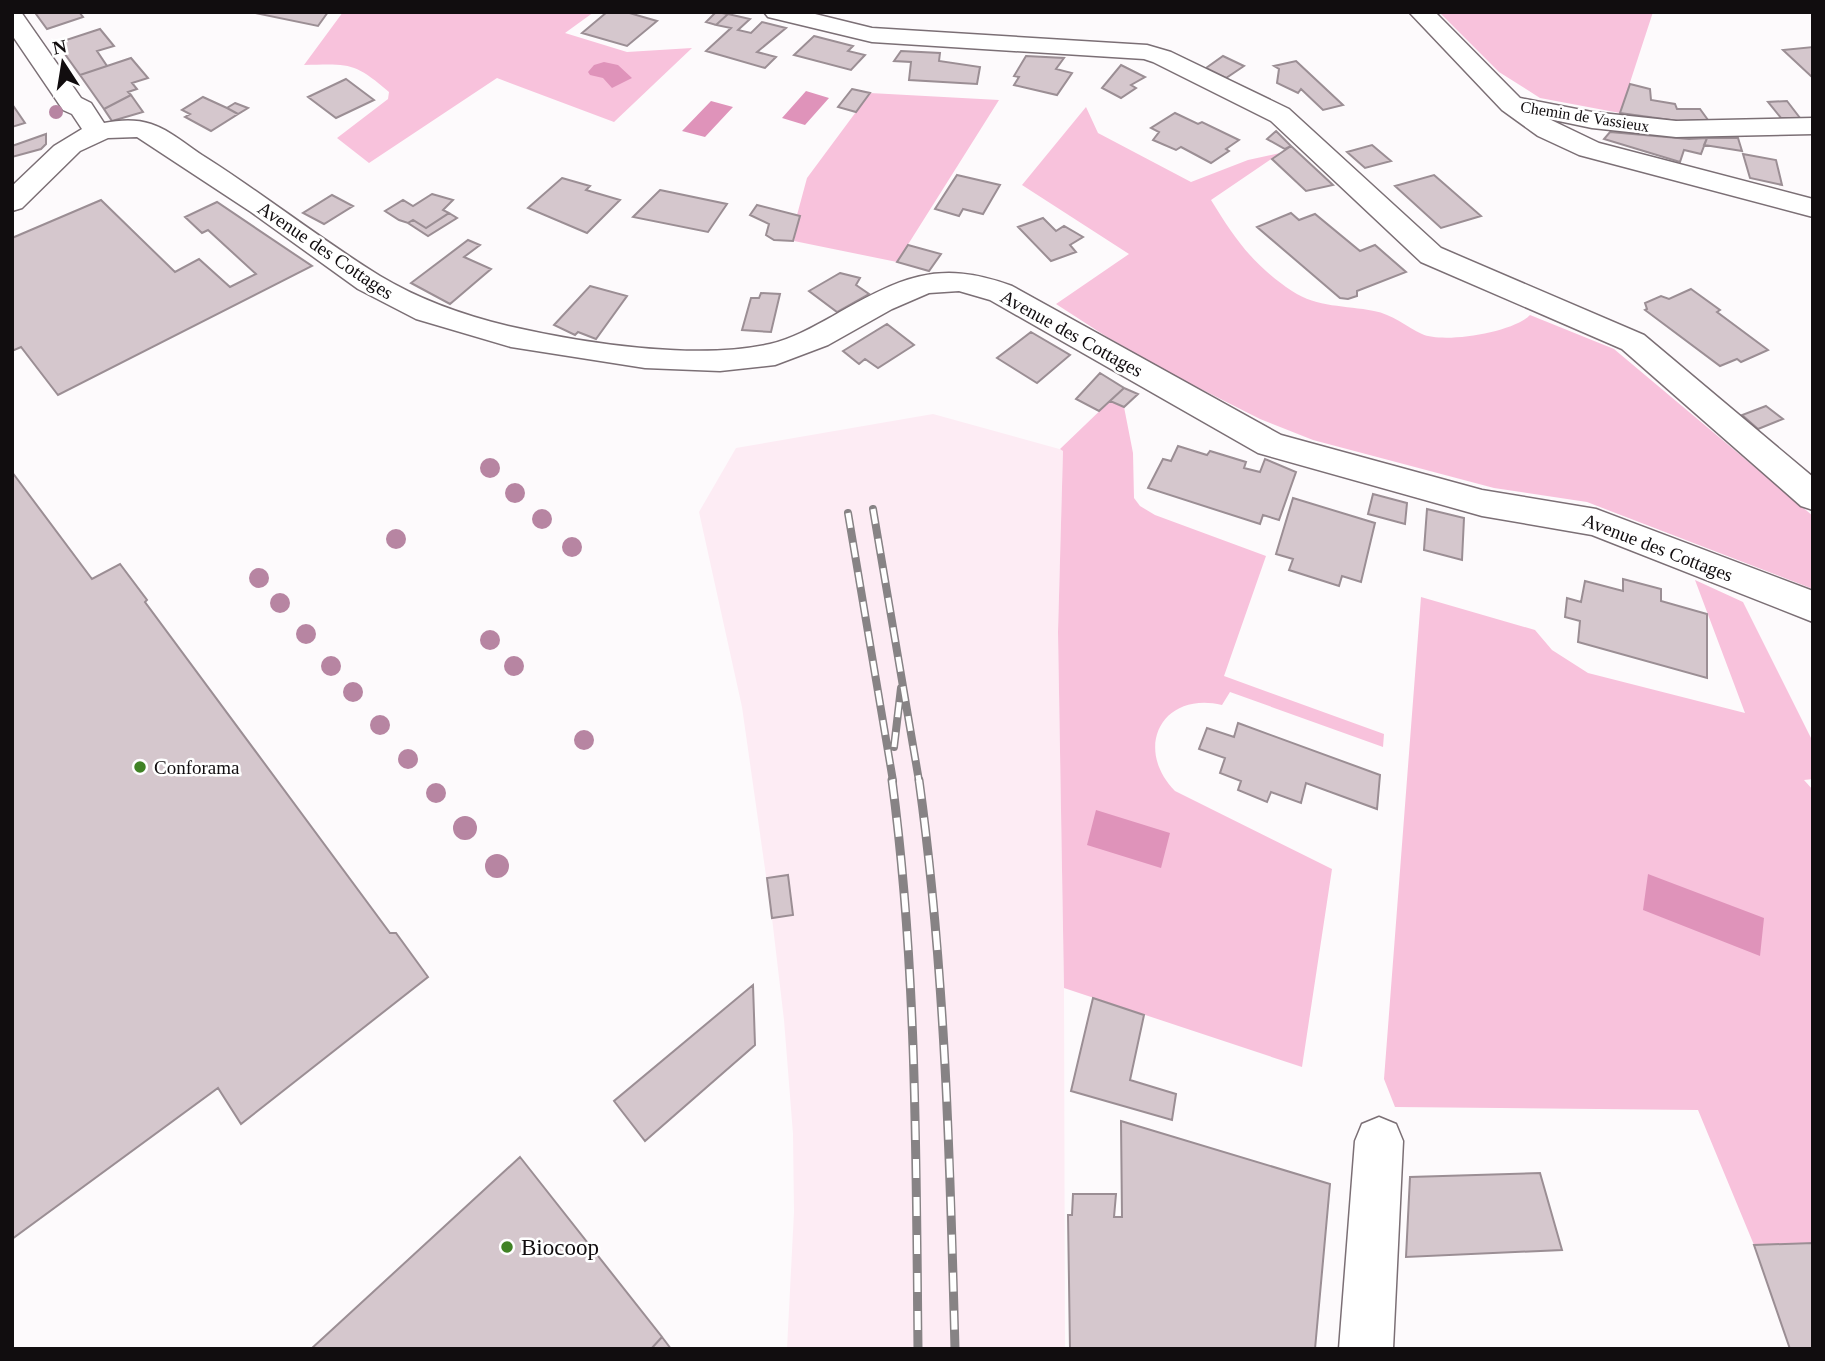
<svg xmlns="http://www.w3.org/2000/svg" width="1825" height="1361" viewBox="0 0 1825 1361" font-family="Georgia,serif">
  <rect width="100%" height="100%" fill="#fdfafc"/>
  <!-- built -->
  <path fill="#fdecf4" d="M933,414L1063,450L1058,632L1064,988L1065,1349H787L794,1212L793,1134L784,1020L772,918L742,707L699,512L736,448Z"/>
  <!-- green -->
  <path fill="#f8c2dc" d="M343,12H594L565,33L627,52L692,48L614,122L497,78L369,163L337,138L388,99L389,92C354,62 350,64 304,65Z
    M1439,12H1653L1620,113L1540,98L1499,72Z
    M870,93L999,100L897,262L794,241L799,217L797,215L807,178Z
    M1086,107L1098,133L1191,182L1248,160L1280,153L1211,200C1235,239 1253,265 1292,291C1318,308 1345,305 1374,311C1392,314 1407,327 1422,334C1444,344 1514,332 1530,315L1614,349L1813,516V589L1587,502L1494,488L1313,440L1260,419L1181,379L1107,337L1056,304L1129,254L1022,185Z
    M1110,401L1124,407L1133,453L1134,498L1140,506L1155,515L1266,556L1224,676L1384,734L1383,747L1230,692L1222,705C1162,691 1133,748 1175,791L1332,869L1302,1067L1064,988L1058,632L1063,451L1060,449Z
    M1695,580L1743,602L1813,742V779L1804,780L1813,790V1243L1754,1245L1698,1110L1395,1107L1384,1079L1421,597L1535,630L1552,650L1588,673L1745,713Z"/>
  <!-- water -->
  <path fill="#df93ba" d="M604,62L618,65L632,78L612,88L603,78L590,75L588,72L594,65Z
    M806,91L829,98L805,125L782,118Z
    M711,101L733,107L705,137L682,131Z
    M1096,810L1170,833L1161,868L1087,845Z
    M1648,874L1764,918L1760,956L1643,910Z"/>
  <!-- building -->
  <path fill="#d5c7cd" stroke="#9b8e94" stroke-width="2" d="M41,12H79L83,17L47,29L36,14Z
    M250,12H328L318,26Z
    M607,12H626L657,21L627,46L582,33Z
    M716,12L728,14L716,25L706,22Z
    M728,14L750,19L738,30L751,33L762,22L786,28L757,52L776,57L765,68L706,51L731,28L716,25Z
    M100,29L114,46L97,51L107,66L80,75L57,43Z
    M814,36L853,46L848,51L865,55L851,70L794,55Z
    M1813,47V78L1783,50Z
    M901,51L940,53L939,61L980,67L977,84L909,80L911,62L894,61Z
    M1026,56L1064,58L1056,69L1072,73L1057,95L1014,85L1019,77L1014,76Z
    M1223,56L1244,66L1226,78L1206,68Z
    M131,58L148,78L132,83L137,89L128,92L131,95L104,109L80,75Z
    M1296,61L1343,105L1323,110L1301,89L1298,93L1277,83L1279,69L1274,66Z
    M1121,65L1145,77L1131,85L1136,88L1121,98L1102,88Z
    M346,79L374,100L336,118L308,97Z
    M1630,84L1650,89L1651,100L1675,104L1677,109H1700L1708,120L1678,121L1620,113Z
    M852,89L870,93L856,112L838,107Z
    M131,95L143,112L112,121L104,109Z
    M203,97L227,108L238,114L211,131L185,117L190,114L182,110Z
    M1787,101L1800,118H1781L1768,102Z
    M235,103L248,108L238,114L227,108Z
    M12,104L25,123L12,127Z
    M1175,113L1198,124L1202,122L1239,140L1226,149L1229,151L1211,163L1181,147L1176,150L1153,140L1159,132L1151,128Z
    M1276,131L1291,146L1285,149L1267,139Z
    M1610,132L1689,139L1707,138L1701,154L1684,150L1680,162L1604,139Z
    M46,134V144L41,149L12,157V146Z
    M1707,138H1738L1742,151L1704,145Z
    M1372,145L1391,161L1365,168L1347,152Z
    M1291,146L1333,185L1306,191L1272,159Z
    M1743,154L1776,160L1782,185L1750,178Z
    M957,175L1000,185L983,214L963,209L959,216L935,209Z
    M1434,175L1481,216L1441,228L1395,186Z
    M562,178L590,186L586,190L620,200L587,233L528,208Z
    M660,190L727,204L708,232L633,217Z
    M432,194L453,200L443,210L449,213L426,228L413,220L408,223L399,220L385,211L403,200L413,206Z
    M332,195L353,206L324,224L303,213Z
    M101,200L175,272L199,259L230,287L256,274L208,230L202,233L185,217L217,202L312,266L58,395L21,347L12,351V238Z
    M757,205L800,216L793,241L774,240L766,235L769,224L750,215Z
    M449,213L457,218L428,236L408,223L413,220L426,228Z
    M1291,213L1299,220L1315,214L1360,251L1375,245L1406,272L1357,291V296L1348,299L1340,298L1257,227Z
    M1043,218L1056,231L1064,226L1083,237L1070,245L1076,252L1051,261L1018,227Z
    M468,240L480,245L464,257L491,269L450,304L411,283Z
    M908,245L941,254L929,271L897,262Z
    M840,273L860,278L856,285L869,294L837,312L809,291Z
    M590,286L627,296L596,339L578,332L575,335L554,325Z
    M1691,289L1720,310L1717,312L1768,350L1741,362L1737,359L1720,366L1645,310L1647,309L1645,303L1661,296L1669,299Z
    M761,293L780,294L771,332L742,330L751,298H759Z
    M887,324L914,345L878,368L865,359L859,364L843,351Z
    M1031,332L1070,355L1037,383L997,358Z
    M1100,373L1124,388L1099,411L1076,399Z
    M1124,388L1138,394L1124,407L1110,401Z
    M1766,406L1783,419L1758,429L1742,415Z
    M1178,446L1207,455L1210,451L1246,462L1244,468L1260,472L1265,459L1296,472L1279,520L1263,515L1260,524L1148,488L1163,459L1171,461Z
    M12,472L92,579L120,564L147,600L145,602L390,933H396L428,977L241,1124L218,1088L12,1239Z
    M1373,494L1407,503L1405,524L1368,514Z
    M1293,498L1375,523L1361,582L1342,576L1339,586L1289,570L1293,559L1276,554Z
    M1427,509L1464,518L1462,560L1424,550Z
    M1623,579L1661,589V601L1707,614V678L1578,642L1580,621L1565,617L1567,598L1581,602L1585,581L1623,591Z
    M1238,723L1380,775L1377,809L1306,783L1301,803L1271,792L1267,802L1238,790L1241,781L1220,773L1225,758L1199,749L1207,728L1234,737Z
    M788,875L793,915L772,918L767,878Z
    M753,985L755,1045L645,1141L614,1101Z
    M1093,998L1144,1015L1130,1080L1176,1094L1172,1120L1071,1091Z
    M1121,1121L1330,1184L1315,1349H1070L1068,1215H1072L1073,1194H1116L1114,1217H1122Z
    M520,1157L662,1337L651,1349H311Z
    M1540,1173L1562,1250L1406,1257L1410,1177Z
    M1813,1243V1349H1790L1754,1245Z
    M662,1337L671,1349H651Z"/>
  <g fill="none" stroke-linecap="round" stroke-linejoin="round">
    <defs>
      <path id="minor" d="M12,12H21L81,98L91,103L104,123C120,120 136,119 151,124C170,130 189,147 205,157C265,195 320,239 380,276C420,300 463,315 508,326C582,343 696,361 770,344C792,339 813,327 833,316C899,279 936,258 1012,286L1281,435L1482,490L1596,509L1813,591V622L1592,535L1482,516L1258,453L990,300L959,291L929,293L892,309L828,345L775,365L720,371L645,368L511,347L416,319L358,289L251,212L137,137L108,138L80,151L22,208L12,211V186L54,146L82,129L72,114L63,110L12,35Z
        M764,12H807L872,28L1147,45L1171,52L1289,109L1441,248L1644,335L1813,477V510L1801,506L1622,349L1421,262L1271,121L1153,62L1144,59L872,42L768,17Z
        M1409,12H1435L1520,98L1592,112L1676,121L1813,118V134L1676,137L1592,128L1549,119L1599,143L1813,199V217L1579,155L1538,136L1502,110Z
        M1379,1117L1396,1124L1403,1141L1393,1349H1339L1355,1141L1362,1124Z"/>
    </defs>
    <!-- minor casing -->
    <use href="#minor" stroke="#7b6f75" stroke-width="3"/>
    <!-- minor -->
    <use href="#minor" fill="#fff" fill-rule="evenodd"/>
    <defs>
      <path id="rail-far1" d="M873,509L919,781
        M848,513L893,781
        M894,747L901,688"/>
      <path id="rail" d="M892,780C917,968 916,1159 918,1349
        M919,780C945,968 950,1159 955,1349"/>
    </defs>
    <!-- rail-far1 casing -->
    <use href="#rail-far1" stroke="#878385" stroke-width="8"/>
    <!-- rail casing -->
    <use href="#rail" stroke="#878385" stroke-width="9"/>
    <!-- rail-far1 -->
    <use href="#rail-far1" stroke="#fff" stroke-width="5" stroke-dasharray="15" stroke-linecap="butt"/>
    <!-- rail -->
    <use href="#rail" stroke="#fff" stroke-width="6" stroke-dasharray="19" stroke-linecap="butt"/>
  </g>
  <!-- trees -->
  <g fill="#b785a2">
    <circle cx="56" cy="112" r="7"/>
    <circle cx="490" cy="468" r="10"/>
    <circle cx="515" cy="493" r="10"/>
    <circle cx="542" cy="519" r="10"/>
    <circle cx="396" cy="539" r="10"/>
    <circle cx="572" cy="547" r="10"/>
    <circle cx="259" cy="578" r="10"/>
    <circle cx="280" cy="603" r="10"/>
    <circle cx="306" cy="634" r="10"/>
    <circle cx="490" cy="640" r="10"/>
    <circle cx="331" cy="666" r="10"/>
    <circle cx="514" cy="666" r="10"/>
    <circle cx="353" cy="692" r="10"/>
    <circle cx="380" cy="725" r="10"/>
    <circle cx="584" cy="740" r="10"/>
    <circle cx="408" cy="759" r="10"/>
    <circle cx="436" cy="793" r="10"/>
    <circle cx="465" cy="828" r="12"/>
    <circle cx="497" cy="866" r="12"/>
  </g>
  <!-- markers -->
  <g fill="#408225" stroke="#fff" stroke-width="2.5">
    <circle cx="140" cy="767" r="7"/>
    <circle cx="507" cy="1247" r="7"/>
  </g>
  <g text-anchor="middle" stroke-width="5" stroke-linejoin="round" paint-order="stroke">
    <!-- far-street labels -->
    <g font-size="16" fill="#110d0f" stroke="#fff">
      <text transform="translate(1585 116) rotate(9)" y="6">Chemin de Vassieux</text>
    </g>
    <!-- street labels -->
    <g font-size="19" fill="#110d0f" stroke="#fff">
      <text transform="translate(326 250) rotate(34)" y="7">Avenue des Cottages</text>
      <text transform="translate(1072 333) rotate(29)" y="7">Avenue des Cottages</text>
      <text transform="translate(1658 547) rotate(21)" y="7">Avenue des Cottages</text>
    </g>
    <!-- poi labels -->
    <g font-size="19" fill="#110d0f" stroke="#fff" text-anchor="start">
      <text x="154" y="774">Conforama</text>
    </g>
    <!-- near-poi labels -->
    <g font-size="23" fill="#110d0f" stroke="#fff" text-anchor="start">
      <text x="521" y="1255">Biocoop</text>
    </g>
  </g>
  <!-- border -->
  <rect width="1825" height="1361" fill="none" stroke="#110d0f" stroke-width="28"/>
  <!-- north arrow -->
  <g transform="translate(63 63) rotate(348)" stroke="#ffffff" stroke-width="5" paint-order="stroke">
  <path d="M0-5L12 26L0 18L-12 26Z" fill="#110d0f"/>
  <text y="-10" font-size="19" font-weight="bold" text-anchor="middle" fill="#110d0f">N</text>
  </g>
</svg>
